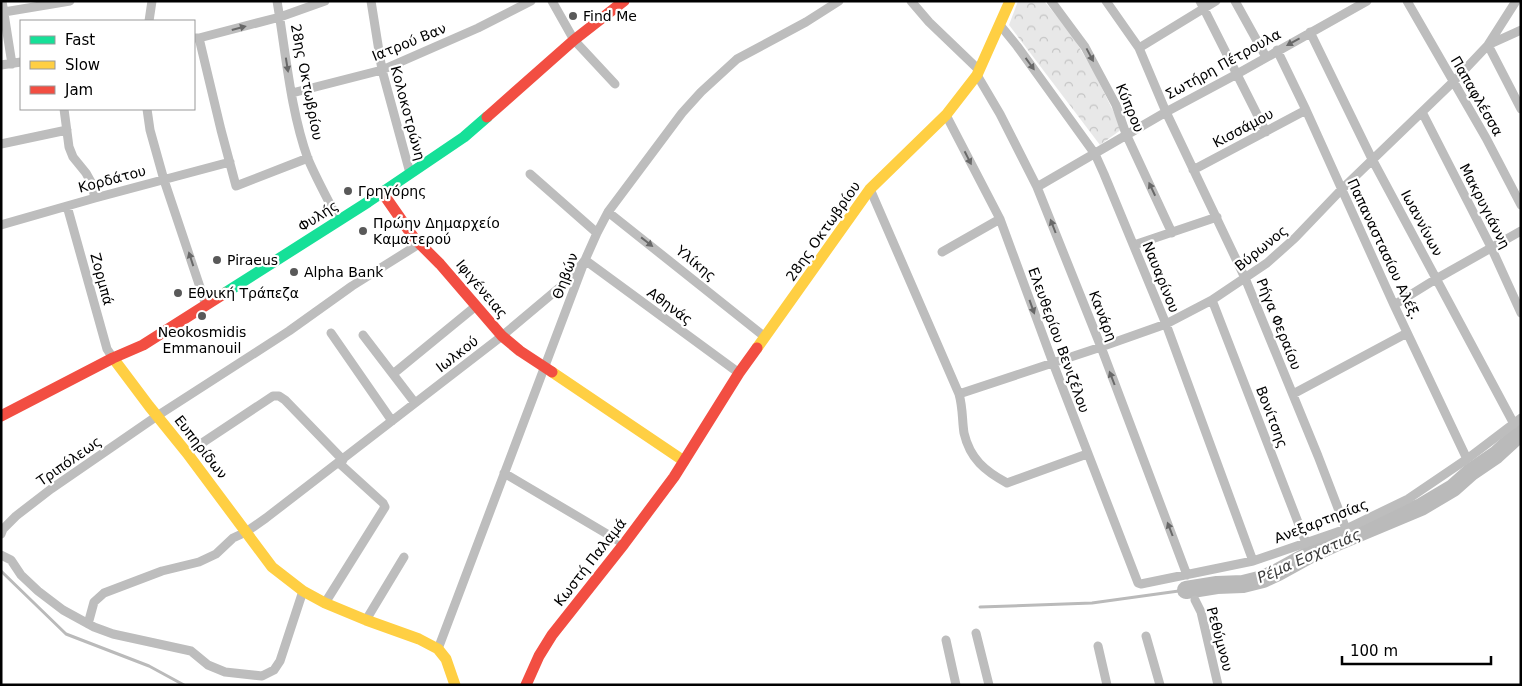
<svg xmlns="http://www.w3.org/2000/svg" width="1522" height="686" viewBox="0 0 1522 686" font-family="'DejaVu Sans',sans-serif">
  <defs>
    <pattern id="park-crowns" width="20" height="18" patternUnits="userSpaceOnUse" patternTransform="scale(1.25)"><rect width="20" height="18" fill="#e8e8e8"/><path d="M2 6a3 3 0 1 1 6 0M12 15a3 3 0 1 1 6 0" fill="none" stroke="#c5c5c5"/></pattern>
  </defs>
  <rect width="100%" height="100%" fill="#fff"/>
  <!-- park -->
  <path fill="url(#park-crowns)" d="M1018,1H1044L1070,32L1094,72L1122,129L1100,145L1009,25Z"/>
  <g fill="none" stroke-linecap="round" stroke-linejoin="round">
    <!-- stream -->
    <path stroke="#bababa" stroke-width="3" d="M1,571L66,634L149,666L184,685
      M980,607L1092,603L1186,590"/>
    <!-- river -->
    <path stroke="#bababa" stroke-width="18" d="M1186,590L1217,585L1243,584L1263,579L1278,572L1307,556L1335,543L1421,507L1453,488L1471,472L1496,455L1521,432"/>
    <!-- street -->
    <path stroke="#bdbdbd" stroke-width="9" d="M2,1L12,64
      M277,1C286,53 290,109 308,159C317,180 328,200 339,221
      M371,1L382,70L410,173
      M552,1L574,40L615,84
      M911,1L929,22L979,70
      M1051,1L1085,47L1116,105L1126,134L1172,233
      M1106,1L1139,48L1166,112L1245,278L1318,456L1346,529
      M1200,1L1266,132
      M1235,1L1266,57
      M1407,1L1486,138L1521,205
      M4,12L70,1
      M149,21L152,1
      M1000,25L1017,46L1095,154L1104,174L1166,324L1253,561
      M1310,32L1372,159L1514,424
      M194,38H199L280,17L325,1
      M199,38L221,130L236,186L308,158
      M1488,45L1521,109
      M1488,45L1516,1
      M1139,48L1216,1
      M1277,50L1306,110L1394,305L1467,459
      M1,65L21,62
      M977,75L1000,114L1037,187L1101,347L1187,575
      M292,93L382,70L478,28L531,1
      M64,109L69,147L73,157L86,173L91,182L95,198
      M147,109L150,130L164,180L206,305
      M1422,112L1491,247L1521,313
      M946,115L1000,219L1053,363L1138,583L1141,584L1253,561L1346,529L1408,499L1467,459L1521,418
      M1,144L67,130
      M1193,170L1306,110
      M530,174L597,233
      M1037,187L1166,112L1237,74L1367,1
      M870,189L959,394C963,408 962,420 964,433C970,459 985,471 1007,483L1087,454
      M67,206L107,349L113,358
      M608,212L765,337
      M1,225L95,198L230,162
      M1134,245L1217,217
      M942,252L1000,219
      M1212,300L1306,543
      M1394,305L1436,279L1521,231
      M331,333L392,421
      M363,335L415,403
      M393,374L476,306
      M959,394L1101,347L1166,324L1212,300L1267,263L1295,238L1341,190L1453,82L1488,45L1521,30
      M1293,394L1407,333
      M187,453L273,396H279L285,400L343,460
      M504,473L624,544
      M1,534L3,529L16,516L51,489L157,416L289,331L352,286L419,244
      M1,555L11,560L21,575L38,591L63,610L94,627L113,634L191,651L208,665L225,672L262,676L274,670L280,661L303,591
      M1195,600L1201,612L1218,685
      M325,603L385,507L383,503L339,463
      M366,620L404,557
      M88,624L94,602L104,593L162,571L199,562L216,554L233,538L246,532L266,518L502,336L571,278L585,260L739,373
      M976,633L989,685
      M1146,636L1160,685
      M946,640L956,685
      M1098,646L1107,685
      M438,649L585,260L597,233L608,212L682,113L701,92L737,59L806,22L839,1"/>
    <!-- fast -->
    <path stroke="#16e098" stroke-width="11" d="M225,293L368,202L464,137L487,117"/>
    <!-- slow -->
    <path stroke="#ffcf43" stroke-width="11" d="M757,348L870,189L946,115L977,75L1010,1
      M113,358L149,406L187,453L272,567L303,591L325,603L366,620L419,639L438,649L446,659L455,685
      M552,372L684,461"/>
    <!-- jam -->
    <path stroke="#f24e42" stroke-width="11" d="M487,117L574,40L624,1
      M382,192L414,238L440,264L502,336L520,351L552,372
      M1,416L113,358L143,345L225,293
      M526,685L539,656L552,635L624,544L674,477L739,373L757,348"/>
  </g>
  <!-- one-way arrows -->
  <defs><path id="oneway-solid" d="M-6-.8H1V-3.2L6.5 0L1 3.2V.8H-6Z" transform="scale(1.25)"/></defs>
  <g fill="#686868">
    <use href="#oneway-solid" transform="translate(239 28) rotate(-15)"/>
    <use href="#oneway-solid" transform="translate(1293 42) rotate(151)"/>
    <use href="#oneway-solid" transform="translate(1090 55) rotate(62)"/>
    <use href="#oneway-solid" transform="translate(1030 64) rotate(54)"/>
    <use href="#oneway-solid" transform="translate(287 65) rotate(81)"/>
    <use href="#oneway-solid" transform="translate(968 158) rotate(63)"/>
    <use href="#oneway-solid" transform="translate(1152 189) rotate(-115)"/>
    <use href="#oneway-solid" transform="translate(1053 226) rotate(-111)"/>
    <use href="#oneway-solid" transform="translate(647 242) rotate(38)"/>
    <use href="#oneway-solid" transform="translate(191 259) rotate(-108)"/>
    <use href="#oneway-solid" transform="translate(1032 307) rotate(70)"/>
    <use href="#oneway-solid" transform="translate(1112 378) rotate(-111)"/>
    <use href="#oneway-solid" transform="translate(1170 529) rotate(-111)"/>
  </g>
  <!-- markers -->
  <g fill="#595959" stroke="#fff" stroke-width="2">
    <circle cx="573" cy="16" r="5"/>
    <circle cx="348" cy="191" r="5"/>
    <circle cx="363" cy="231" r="5"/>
    <circle cx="217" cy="260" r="5"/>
    <circle cx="294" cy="272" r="5"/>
    <circle cx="178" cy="293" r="5"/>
    <circle cx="202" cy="316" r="5"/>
  </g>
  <g text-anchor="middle" stroke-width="4.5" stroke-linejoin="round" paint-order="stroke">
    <!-- poi labels -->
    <g font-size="14" fill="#000" stroke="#fff" text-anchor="start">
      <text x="583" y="21">Find Me</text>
      <text x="358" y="196">Γρηγόρης</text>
      <text x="373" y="228">Πρώην Δημαρχείο<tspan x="373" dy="16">Καματερού</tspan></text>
      <text x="227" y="265">Piraeus</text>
      <text x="304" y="277">Alpha Bank</text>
      <text x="188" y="298">Εθνική Τράπεζα</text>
      <text x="202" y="337" text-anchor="middle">Neokosmidis<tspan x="202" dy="16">Emmanouil</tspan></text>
    </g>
    <!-- street labels -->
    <g font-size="14" fill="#000" stroke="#fff">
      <text transform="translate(409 42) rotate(-22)" y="5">Ιατρού Βαν</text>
      <text transform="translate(1223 64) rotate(-29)" y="5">Σωτήρη Πέτρουλα</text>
      <text transform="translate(307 82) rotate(79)" y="5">28ης Οκτωβρίου</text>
      <text transform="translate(1477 96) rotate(60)" y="5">Παπαφλέσσα</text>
      <text transform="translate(1130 108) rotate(67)" y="5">Κύπρου</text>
      <text transform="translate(408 113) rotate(75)" y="5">Κολοκοτρώνη</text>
      <text transform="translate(1243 128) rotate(-28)" y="5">Κισσάμου</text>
      <text transform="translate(112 179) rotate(-15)" y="5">Κορδάτου</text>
      <text transform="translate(1485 206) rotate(63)" y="5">Μακρυγιάννη</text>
      <text transform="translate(318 216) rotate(-33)" y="5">Φυλής</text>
      <text transform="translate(1422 223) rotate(62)" y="5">Ιωαννίνων</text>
      <text transform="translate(823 231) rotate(-55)" y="5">28ης Οκτωβρίου</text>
      <text transform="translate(1261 248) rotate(-39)" y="5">Βύρωνος</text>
      <text transform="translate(1384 249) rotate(65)" y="5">Παπαναστασίου Αλέξ.</text>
      <text transform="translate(696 263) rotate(39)" y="5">Υλίκης</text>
      <text transform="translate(565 276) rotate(-69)" y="5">Θηβών</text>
      <text transform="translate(1161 277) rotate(68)" y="5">Ναυαρίνου</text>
      <text transform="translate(102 279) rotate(75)" y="5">Ζορμπά</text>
      <text transform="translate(482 289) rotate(50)" y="5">Ιφιγένειας</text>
      <text transform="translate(670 306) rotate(36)" y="5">Αθηνάς</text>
      <text transform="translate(1103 316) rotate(69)" y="5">Κανάρη</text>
      <text transform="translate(1279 324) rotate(68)" y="5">Ρήγα Φεραίου</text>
      <text transform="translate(1059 340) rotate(70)" y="5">Ελευθερίου Βενιζέλου</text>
      <text transform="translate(457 354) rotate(-38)" y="5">Ιωλκού</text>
      <text transform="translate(1272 417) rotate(69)" y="5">Βονίτσης</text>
      <text transform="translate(201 447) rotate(52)" y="5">Ευπηρίδων</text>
      <text transform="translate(69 461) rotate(-35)" y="5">Τριπόλεως</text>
      <text transform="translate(1321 521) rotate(-21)" y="5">Ανεξαρτησίας</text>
      <text transform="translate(590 562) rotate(-52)" y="5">Κωστή Παλαμά</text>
      <text transform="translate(1220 639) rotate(75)" y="5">Ρεθύμνου</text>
    </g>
    <!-- water labels -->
    <g font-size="15" font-style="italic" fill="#3e3e3e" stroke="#fff">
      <text transform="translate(1309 556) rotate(-24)" y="5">Ρέμα Εσχατιάς</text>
    </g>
  </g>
  <!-- border -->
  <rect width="1522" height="686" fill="none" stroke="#000000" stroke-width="5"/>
  <!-- legend -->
  <rect x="20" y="20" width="175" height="90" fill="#ffffff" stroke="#999999"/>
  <rect x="30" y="36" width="25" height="8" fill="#16e098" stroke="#999999"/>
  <text x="65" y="45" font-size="15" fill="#000000">Fast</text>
  <rect x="30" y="61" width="25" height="8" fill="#ffcf43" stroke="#999999"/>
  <text x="65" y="70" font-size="15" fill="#000000">Slow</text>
  <rect x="30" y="86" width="25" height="8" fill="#f24e42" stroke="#999999"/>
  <text x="65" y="95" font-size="15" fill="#000000">Jam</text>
  <!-- scale -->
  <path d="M1342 656v8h149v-8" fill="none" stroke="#000000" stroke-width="2.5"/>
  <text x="1350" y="656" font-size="15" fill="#000000" stroke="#ffffff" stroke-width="4" paint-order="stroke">100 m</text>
</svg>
